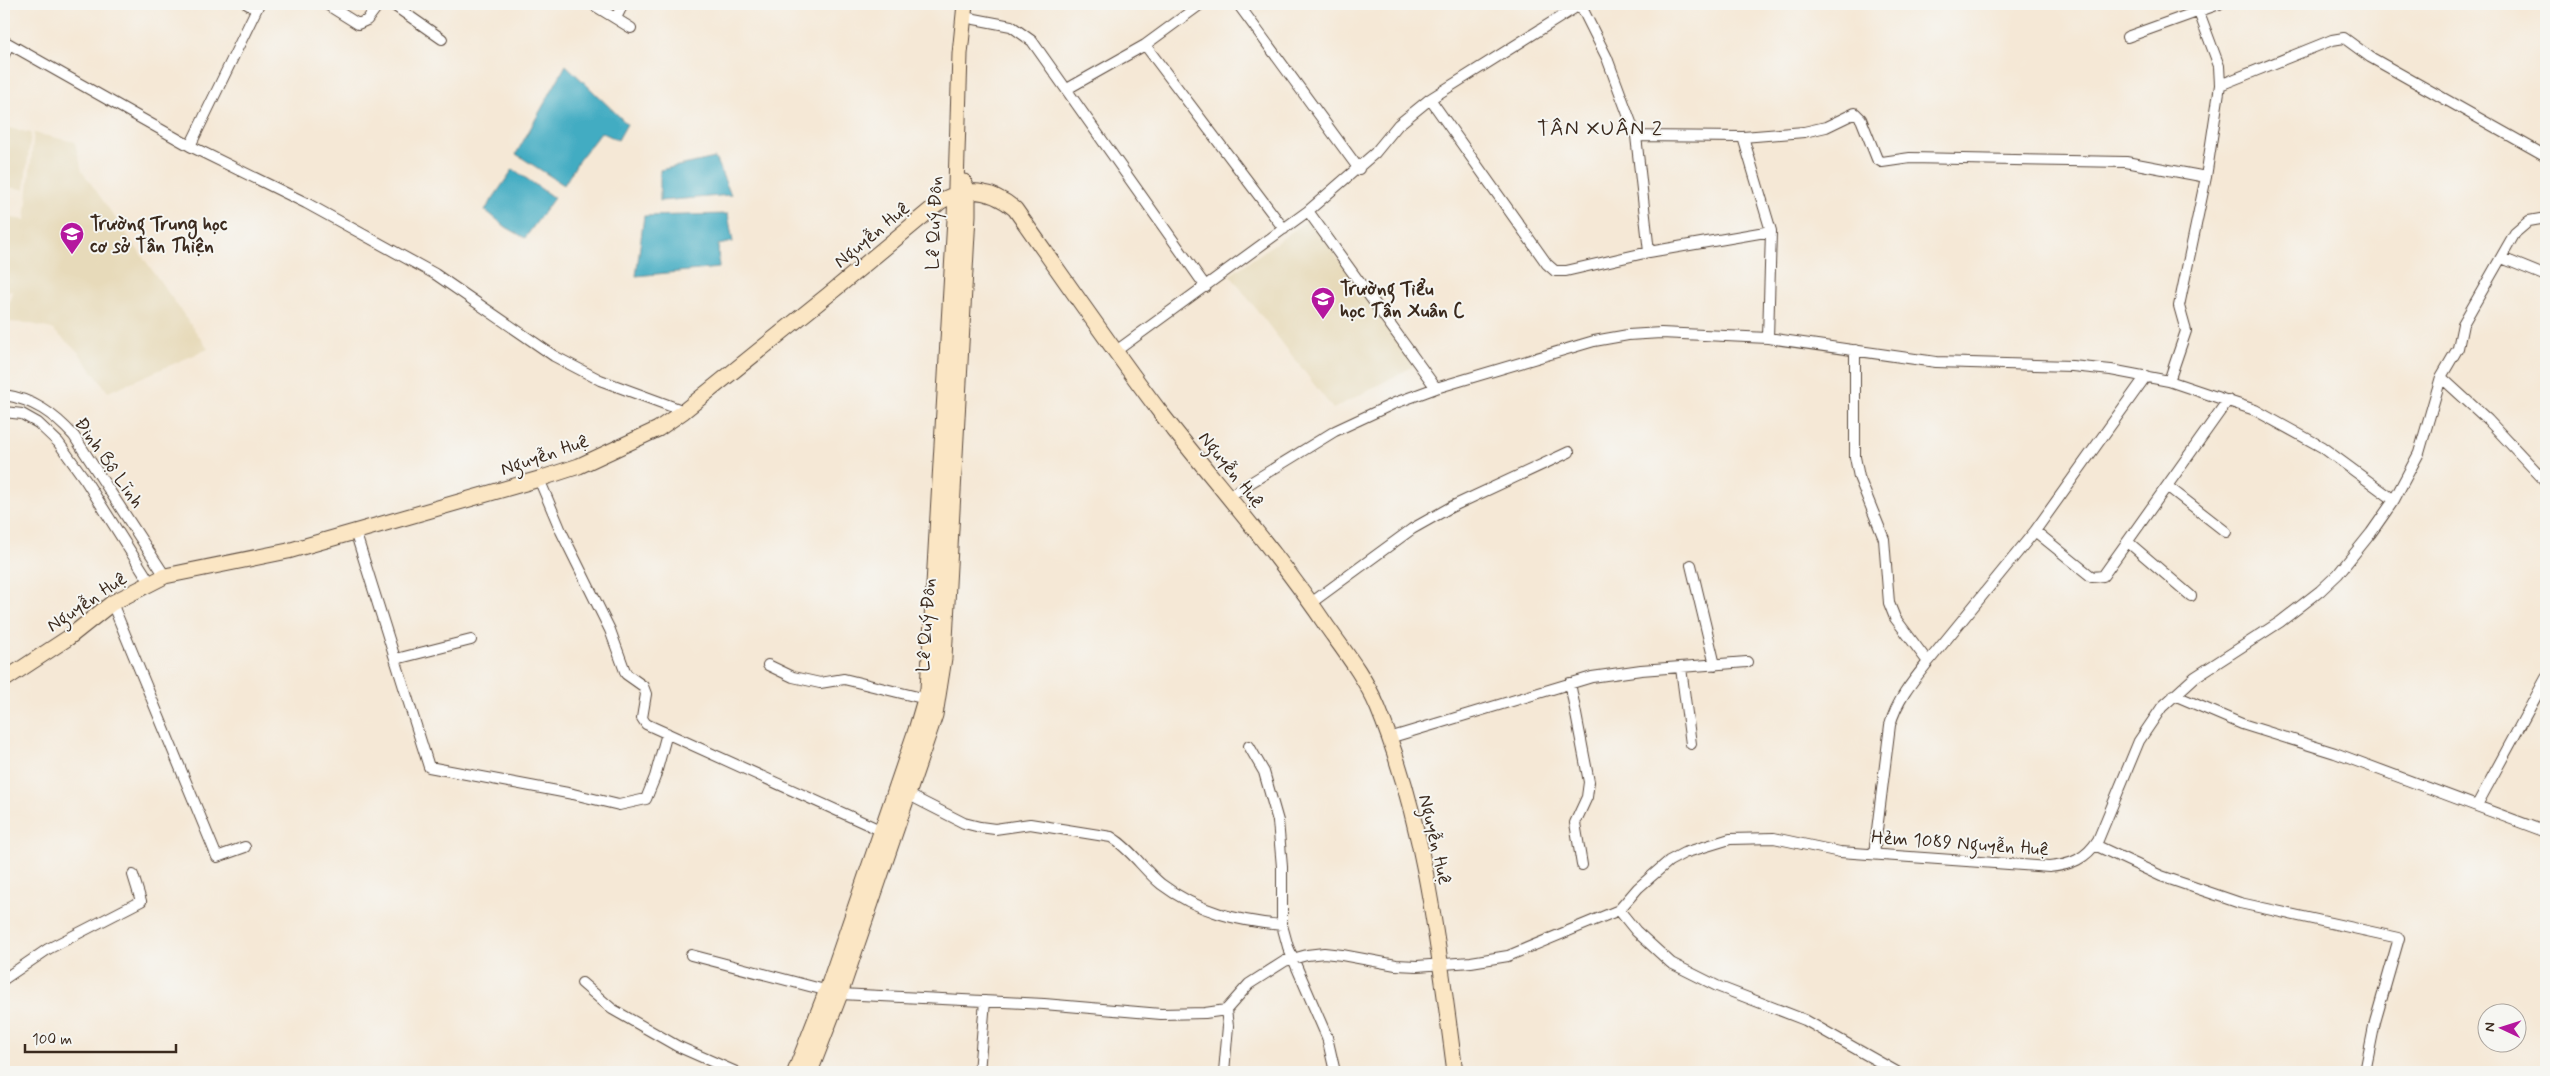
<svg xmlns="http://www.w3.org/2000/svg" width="2550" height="1076" viewBox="0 0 2550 1076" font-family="Mynerve,sans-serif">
  <rect width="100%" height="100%" fill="#f6f6f2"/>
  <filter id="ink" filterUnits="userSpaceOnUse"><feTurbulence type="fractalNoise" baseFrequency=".02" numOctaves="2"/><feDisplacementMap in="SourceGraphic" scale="10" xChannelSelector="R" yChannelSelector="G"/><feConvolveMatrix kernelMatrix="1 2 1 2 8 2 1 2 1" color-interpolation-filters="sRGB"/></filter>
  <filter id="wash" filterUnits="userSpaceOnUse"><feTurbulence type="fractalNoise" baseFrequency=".0096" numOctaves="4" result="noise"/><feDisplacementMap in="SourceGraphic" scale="20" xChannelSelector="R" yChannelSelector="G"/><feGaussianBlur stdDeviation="1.12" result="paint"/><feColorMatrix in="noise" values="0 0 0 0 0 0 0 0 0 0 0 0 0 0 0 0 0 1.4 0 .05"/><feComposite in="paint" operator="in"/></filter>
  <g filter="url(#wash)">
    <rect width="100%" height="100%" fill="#f5e8d6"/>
    <!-- built -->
    <path fill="#e7daba" d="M4,127L31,133L24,189L4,187Z
      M34,133L75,142L82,171L208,349L108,392L78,352L52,329L28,323L5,322L12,291L4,290V217L25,220Z
      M1310,219L1414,366L1333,409L1230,275Z"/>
    <!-- water -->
    <path fill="#43acc2" stroke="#3f6b70" d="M566,65L627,124L618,140L601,132L579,160L564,185L516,154Z
      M715,158L731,195L660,201V170Z
      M513,169L554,198L525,238L506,227L485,210Z
      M728,214L733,242L718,245L719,268L636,276L644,216Z"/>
  </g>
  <g filter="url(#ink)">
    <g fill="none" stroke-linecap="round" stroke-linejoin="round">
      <defs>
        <path id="street" d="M247,4L256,9
          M326,4L358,24L367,20L379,4
          M392,4L442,39
          M592,4L631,28
          M1201,4L1145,45L1284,229
          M1238,4L1359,169
          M1580,4L1607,58L1636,136L1649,252
          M964,17L1011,26L1032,41L1206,287
          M616,18L623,4
          M2127,37L2219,4
          M4,41L190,146L306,203L435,274L554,356L600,380L684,411
          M4,55L9,44
          M2220,85L2332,40L2344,38L2370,57L2546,156
          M1067,89L1145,45
          M1430,99L1547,264L1555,271H1566L1649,252L1771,231
          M1636,136L1743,137L1804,132L1826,127L1855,113L1861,119L1877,159L1882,162L1910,158L2126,162L2206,177
          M1743,137L1771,231L1768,338
          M190,146L259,4
          M2502,258L2546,276
          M1855,350V457L1859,477L1884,539L1889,603L1895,618L1928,662C1912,682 1897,700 1890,725L1874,854
          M1116,351L1308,211L1375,153L1398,125L1430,99L1581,4
          M2441,377L2488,420L2546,482
          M2169,381L2186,331L2179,306L2206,177L2220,85L2219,66L2196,4
          M1436,388L1594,341L1628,335L1661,333L1768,338L1936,362L2072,366L2111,370L2169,381L2255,410L2322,447L2394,500
          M4,395C33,399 54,414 74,436L165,576
          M4,412L22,414L38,423L58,442L86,481L151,584
          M539,479L561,531L610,630L626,674L643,686L646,694L642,718L646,724L880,830
          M2167,486L2226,532
          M1229,496L1335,431L1395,403L1436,388L1308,211
          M355,531L429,767L573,794L619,805L646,799L655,777L667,733
          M2035,531L2092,577L2103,576L2228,400
          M2128,542L2191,596
          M1691,565L1715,665
          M112,603L217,857L245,847
          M1311,603L1412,529L1451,507L1569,452
          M396,659L471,640
          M1928,662L2035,531L2146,376
          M768,665L793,677L820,683L844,679L926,699
          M1681,668L1691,744
          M1570,683L1589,782L1587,797L1575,823L1582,865
          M2174,695L2242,724L2335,753L2546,832
          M1389,738L1592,677L1641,670L1747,662
          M1249,746L1264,772L1278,821L1282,867V925L1288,947L1327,1037L1335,1072
          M907,794L964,823L980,827L995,829L1030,824L1111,837C1131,849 1143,869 1161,884C1198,912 1238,921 1282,925
          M2477,805L2546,678
          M2095,845L2161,876L2240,903L2399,938L2375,1022L2365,1072
          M1619,910L1636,931L1671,963L1717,986L1805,1020L1897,1072
          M691,955L840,994L1044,1004L1161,1014L1205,1013L1226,1010L1249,984L1285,961L1307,955L1324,953L1342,955L1396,965L1417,966L1471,962L1508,956L1619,910L1638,888L1669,861L1684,853L1730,839L1774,838L1840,852L2049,867C2071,865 2086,859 2098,840L2139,741L2162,707L2195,677L2280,622L2320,591L2338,574L2371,533L2394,500L2419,453L2441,377L2458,348L2463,324L2515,233L2529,221L2546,218
          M4,979L48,949L141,901L133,875
          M582,983L612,1009L677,1046L736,1072
          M979,1072L985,1001
          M1224,1072L1228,1026L1226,1010"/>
        <path id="secondary" d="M4,680L68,638L112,603L165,576L288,551L539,479L579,466L658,429L684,411L828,295L940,202C966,185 992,190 1015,209C1063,277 1110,346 1160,412C1216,484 1277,552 1328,628C1346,653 1366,679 1378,708C1425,823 1439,950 1455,1072
          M795,1072L827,990L916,730L928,689L955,219L960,54L965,4
          M810,1072L840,994L935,715L944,658L968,215V191L964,182"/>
      </defs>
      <!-- street casing -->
      <use href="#street" stroke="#57463a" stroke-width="12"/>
      <!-- secondary casing -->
      <use href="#secondary" stroke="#57463a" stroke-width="17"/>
      <!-- street -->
      <use href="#street" stroke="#fff" stroke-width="10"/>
      <!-- secondary -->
      <use href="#secondary" stroke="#fbe6c4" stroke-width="15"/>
    </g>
  </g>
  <!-- icons -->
  <defs>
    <symbol id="school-pin" viewBox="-11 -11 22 30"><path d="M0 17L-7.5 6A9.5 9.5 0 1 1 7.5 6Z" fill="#b5179e" stroke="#f6f6f2"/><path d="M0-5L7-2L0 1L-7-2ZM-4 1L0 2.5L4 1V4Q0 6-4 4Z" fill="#fff"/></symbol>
  </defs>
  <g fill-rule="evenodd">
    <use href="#school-pin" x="58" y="220" width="28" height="38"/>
    <use href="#school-pin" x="1309" y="285" width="28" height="38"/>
  </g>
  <g text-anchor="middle" stroke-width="4" stroke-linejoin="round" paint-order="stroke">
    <!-- poi labels -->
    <g font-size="19" font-weight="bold" fill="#3b2a1e" stroke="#f6f6f2" text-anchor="start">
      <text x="90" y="230">Trường Trung học<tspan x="90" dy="22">cơ sở Tân Thiện</tspan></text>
      <text x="1340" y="295">Trường Tiểu<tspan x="1340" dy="22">học Tân Xuân C</tspan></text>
    </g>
    <!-- street labels -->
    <g font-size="19" fill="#3b2a1e" stroke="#f6f6f2">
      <text transform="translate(933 223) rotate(-88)" y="7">Lê Quý Đôn</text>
      <text transform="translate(871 234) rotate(-40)" y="7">Nguyễn Huệ</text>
      <text transform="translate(544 454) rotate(-19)" y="7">Nguyễn Huệ</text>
      <text transform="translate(110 462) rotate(55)" y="7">Đinh Bộ Lĩnh</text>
      <text transform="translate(1232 469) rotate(51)" y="7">Nguyễn Huệ</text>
      <text transform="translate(86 601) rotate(-34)" y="7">Nguyễn Huệ</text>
      <text transform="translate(925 625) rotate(-86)" y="7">Lê Quý Đôn</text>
      <text transform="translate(1436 839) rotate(77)" y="7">Nguyễn Huệ</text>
      <text transform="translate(1960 842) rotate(4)" y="7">Hẻm 1089 Nguyễn Huệ</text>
    </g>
    <!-- quarter labels -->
    <g font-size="21" letter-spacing="1" fill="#3b2a1e" stroke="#f6f6f2">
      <text x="1600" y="135">TÂN XUÂN 2</text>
    </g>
  </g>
  <!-- margin -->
  <rect width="2550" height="1076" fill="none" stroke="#f6f6f2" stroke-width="20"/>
  <!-- north arrow -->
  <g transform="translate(2502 1028) rotate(274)"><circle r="24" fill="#f6f6f2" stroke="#aba49d"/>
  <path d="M0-4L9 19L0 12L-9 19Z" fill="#b5179e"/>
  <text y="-8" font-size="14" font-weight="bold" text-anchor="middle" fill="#3b2a1e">N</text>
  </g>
  <!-- scale -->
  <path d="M25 1044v8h151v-8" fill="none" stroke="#3b2a1e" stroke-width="2.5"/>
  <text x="32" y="1044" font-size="15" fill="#3b2a1e" stroke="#f6f6f2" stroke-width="4" paint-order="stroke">100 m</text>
</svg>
